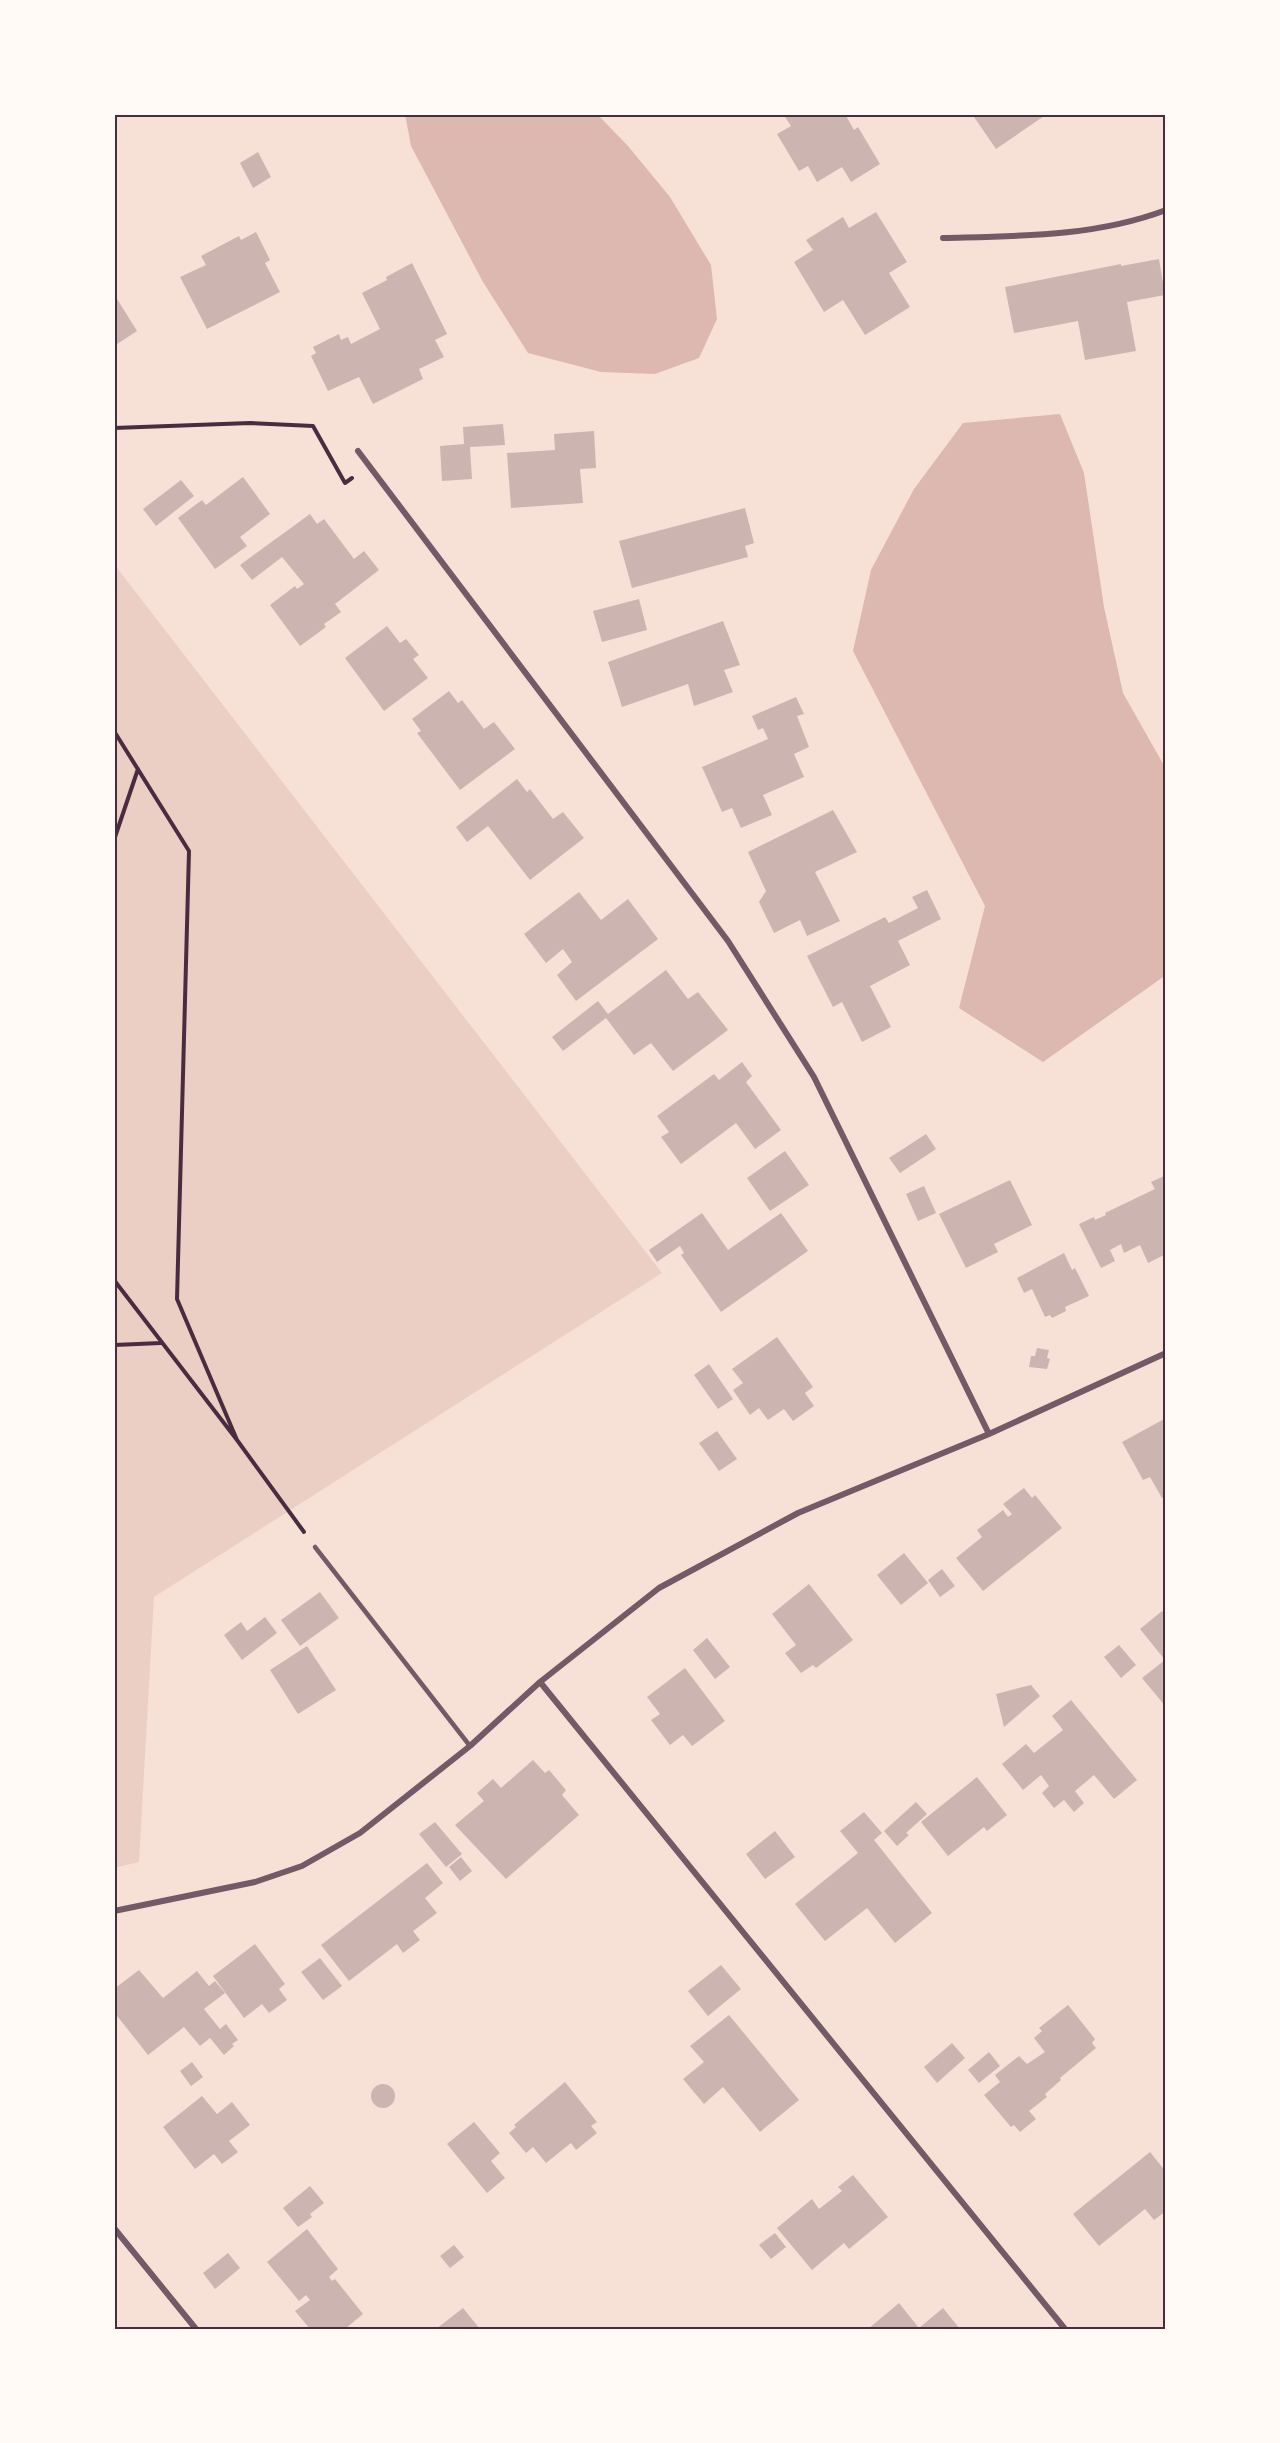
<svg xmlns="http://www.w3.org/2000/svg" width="1280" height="2443" viewBox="0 0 1280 2443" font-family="'Fira Sans',sans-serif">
  <rect width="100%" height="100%" fill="#f7e1d7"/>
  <!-- green -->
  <path fill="#ebcfc5" d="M114,564L662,1273L154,1597L139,1862L114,1868Z"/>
  <!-- water -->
  <path fill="#dcb8b0" d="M405,114H597L628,146L670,197L711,265L717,319L699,358L655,374L601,372L528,353L483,282L411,146Z
    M1060,414L1084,473L1104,607L1123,693L1166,769V975L1043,1062L959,1008L985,906L853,651L871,570L914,489L963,423Z"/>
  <!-- building -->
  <path fill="#ccb4b1" d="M783,114H845L854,130L858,127L880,164L851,182L842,167L817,182L808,166L799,171L777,134L791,126Z
    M972,114H1047L996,149Z
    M258,152L271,177L253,188L240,163Z
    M876,212L907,262L889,273L910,307L865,335L843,300L824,312L794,262L813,250L806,240L843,217L849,228Z
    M256,232L270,260L265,263L280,292L207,329L180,277L206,265L201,256L239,236L241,240Z
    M1159,259L1165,295L1127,302L1136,351L1085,360L1078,321L1014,333L1005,287L1121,264V266Z
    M412,263L447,334L435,340L444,357L419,369L423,379L373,404L359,377L328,391L311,356L316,353L313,347L339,334L341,340L348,337L351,344L380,329L362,293L387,280L386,277Z
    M114,294L137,331L114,346Z
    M503,424L505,445L470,447L472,479L442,481L440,446L464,444L463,427Z
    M594,431L596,468L580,469L583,503L511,508L507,453L555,450L554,434Z
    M243,477L270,514L240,537L247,546L215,569L178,518L202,500L206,505Z
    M181,480L194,496L156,526L143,509Z
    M745,508L754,543L745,546L748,557L632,588L619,541Z
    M310,514L317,524L324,519L354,559L364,551L379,570L335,604L341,612L324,624L326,627L300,646L270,605L295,586L297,589L304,584L282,557L252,580L240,565Z
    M639,599L647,630L602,642L593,611Z
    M723,621L740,665L724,670L733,692L694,706L688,684L622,707L608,662Z
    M387,626L400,643L406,639L419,655L413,659L428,678L384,711L345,658Z
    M449,691L458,703L462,700L484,729L494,722L515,749L460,790L417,733L421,731L412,719Z
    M796,697L804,714L797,716L809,747L794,754L804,777L763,795L772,815L741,828L732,808L722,812L702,767L768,739L763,728L758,730L752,716Z
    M517,779L527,792L530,789L553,819L563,812L584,838L530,880L488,826L467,842L456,827Z
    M833,810L857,852L815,872L840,921L807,936L800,920L774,933L759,902L766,891L748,852Z
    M927,890L941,919L898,941L910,965L870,986L891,1027L862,1042L842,1002L833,1007L807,956L885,917L889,923L918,908L912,897Z
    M579,892L601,920L628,899L658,939L576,1001L557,975L572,962L563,949L546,963L524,934Z
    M666,970L688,999L698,992L728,1030L673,1071L651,1043L634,1055L606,1018L563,1051L552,1037L598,1001L608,1014Z
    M742,1062L752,1076L746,1082L781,1130L755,1149L736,1123L681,1164L661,1137L669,1132L657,1116L714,1074L719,1080Z
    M926,1134L936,1149L900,1173L889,1158Z
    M785,1151L809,1185L770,1211L747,1178Z
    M1166,1175V1254L1148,1263L1140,1245L1124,1253L1121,1244L1110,1250L1115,1261L1101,1268L1079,1224L1094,1217L1095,1220L1106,1215L1105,1213L1155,1189L1151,1182Z
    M1010,1180L1032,1225L994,1244L998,1252L966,1268L939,1214Z
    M924,1186L936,1213L918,1221L906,1194Z
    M702,1213L728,1250L781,1213L808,1251L721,1312L681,1255L684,1253L680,1246L657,1262L649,1250Z
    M1064,1253L1072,1270L1075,1268L1089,1296L1065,1307L1066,1311L1052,1318L1050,1315L1045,1317L1032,1289L1024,1293L1017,1278Z
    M777,1337L813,1387L805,1393L814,1406L793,1421L784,1409L768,1420L759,1408L750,1415L733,1390L743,1383L732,1369Z
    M1037,1348L1049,1350L1047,1358L1050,1359L1047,1369L1029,1367L1031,1356H1035Z
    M709,1364L733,1399L718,1409L694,1375Z
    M1166,1418V1496L1162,1498L1150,1477L1143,1480L1122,1442Z
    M717,1431L737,1459L719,1471L699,1443Z
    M1024,1488L1032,1498L1035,1495L1062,1528L983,1591L956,1558L982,1537L977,1530L1003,1510L1008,1517L1012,1514L1003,1504Z
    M904,1553L928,1583L901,1605L877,1575Z
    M942,1569L955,1586L940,1597L928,1580Z
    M809,1584L853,1640L816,1668L813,1665L801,1673L785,1653L796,1645L772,1614Z
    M320,1592L339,1618L300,1646L281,1620Z
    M1162,1611L1166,1616V1707L1142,1678L1165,1660L1140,1629Z
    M265,1617L277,1633L242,1660L224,1635L241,1622L247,1631Z
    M707,1638L730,1667L715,1679L693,1650Z
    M1119,1645L1136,1665L1121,1678L1104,1657Z
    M307,1646L336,1690L298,1714L270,1670Z
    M685,1668L725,1721L692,1746L683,1735L670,1745L651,1720L660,1714L647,1697Z
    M1031,1685L1040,1696L1004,1727L996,1694Z
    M1071,1700L1137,1780L1114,1799L1094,1775L1075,1791L1084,1803L1074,1812L1064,1800L1054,1808L1042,1793L1049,1786L1041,1775L1023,1790L1002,1764L1026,1744L1034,1753L1063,1730L1052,1716Z
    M533,1760L545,1773L549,1770L566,1790L562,1795L579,1815L506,1879L455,1825L484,1801L477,1793L493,1779L501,1788Z
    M977,1777L1007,1815L987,1831L984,1827L948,1856L921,1822Z
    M916,1802L927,1814L906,1833L909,1835L897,1846L884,1831Z
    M864,1812L882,1833L874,1840L932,1913L895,1943L867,1908L825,1941L795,1904L858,1853L840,1831Z
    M435,1822L462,1854L446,1867L419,1834Z
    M775,1831L795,1857L765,1879L746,1854Z
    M461,1857L472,1871L460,1881L449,1867Z
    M427,1863L443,1883L425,1898L437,1913L413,1931L420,1940L403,1953L397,1944L349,1981L321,1945Z
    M255,1944L285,1984L279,1989L287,2000L269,2013L262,2004L244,2018L213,1976Z
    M320,1958L342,1986L323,2000L301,1972Z
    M721,1965L741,1989L708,2016L688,1991Z
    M139,1970L163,1998L197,1971L209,1986L215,1981L225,1993L204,2009L220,2029L226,2024L238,2040L232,2044L234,2046L224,2055L210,2038L200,2046L184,2027L148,2055L114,2012V1989Z
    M1068,2005L1095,2039L1092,2043L1096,2048L1060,2078L1061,2080L1045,2094L1047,2097L1029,2111L1036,2119L1020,2132L1014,2125L1011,2127L984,2095L1000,2082L995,2075L1019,2056L1027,2064L1045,2052L1034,2038L1042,2031L1039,2028Z
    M729,2015L799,2100L760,2132L723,2087L704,2104L683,2079L704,2062L690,2046Z
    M952,2043L965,2058L937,2083L924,2067Z
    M989,2052L1000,2066L979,2083L968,2070Z
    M192,2062L203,2077L191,2086L180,2071Z
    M565,2082L597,2122L591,2126L597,2133L576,2150L571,2143L546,2163L533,2147L526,2153L509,2133L516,2127L514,2125Z
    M371 2096a12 12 0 1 1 24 0a12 12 0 1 1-24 0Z
    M202,2096L217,2114L232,2102L250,2125L229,2141L238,2152L222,2164L214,2154L195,2169L163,2127Z
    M474,2122L500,2153L491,2161L505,2178L487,2193L447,2144Z
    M1150,2152L1166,2172V2211L1154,2220L1145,2209L1099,2246L1073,2214Z
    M853,2175L888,2217L849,2249L844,2243L812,2270L777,2228L812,2199L819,2209L842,2191L838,2187Z
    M310,2186L324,2203L310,2214L312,2217L298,2227L283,2208Z
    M307,2229L338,2269L329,2277L332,2281L335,2279L363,2314L345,2329H310L295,2311L310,2300L306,2295L299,2301L267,2262Z
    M775,2233L786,2247L771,2259L759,2245Z
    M454,2245L464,2257L450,2268L440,2256Z
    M228,2253L240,2268L215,2289L203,2273Z
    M899,2303L919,2328L943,2308L960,2329H868Z
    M463,2308L480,2329H436Z"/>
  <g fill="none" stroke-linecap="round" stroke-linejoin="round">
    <!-- path -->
    <path stroke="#4a2c40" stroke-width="4" d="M114,428L250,423L313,426L345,483L352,478
      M114,731L189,851L177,1299L237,1440
      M114,840L138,769
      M114,1280L237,1440L304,1532
      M114,1345L161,1343"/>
    <!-- service -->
    <path stroke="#755966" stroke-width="4.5" d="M315,1547L470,1746"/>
    <!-- minor -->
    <path stroke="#755966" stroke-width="6" d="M943,238C1018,236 1095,237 1166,210
      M358,451L728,941L814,1077L989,1434
      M540,1682L1065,2329
      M114,1911L255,1882L302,1866L360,1833L470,1746L540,1682L659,1588L798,1513L989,1434L1166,1353
      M114,2228L196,2329"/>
  </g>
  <!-- border -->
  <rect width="1280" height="2443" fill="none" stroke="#fffaf5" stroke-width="231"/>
  <rect x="116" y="116" width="1048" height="2212" fill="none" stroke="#4a2c40" stroke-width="2"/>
</svg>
